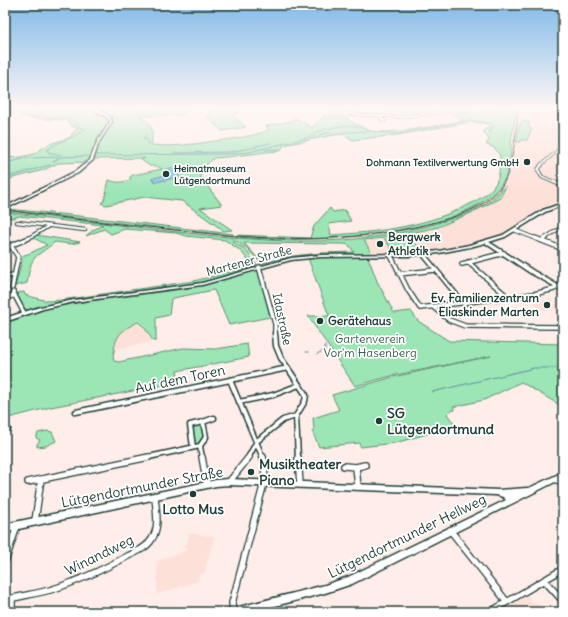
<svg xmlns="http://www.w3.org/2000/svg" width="568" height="617" viewBox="0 0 568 617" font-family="Delius,sans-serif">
  <rect width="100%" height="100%" fill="#feede8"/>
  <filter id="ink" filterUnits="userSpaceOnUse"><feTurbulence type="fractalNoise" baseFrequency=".025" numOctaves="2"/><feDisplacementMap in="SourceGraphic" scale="8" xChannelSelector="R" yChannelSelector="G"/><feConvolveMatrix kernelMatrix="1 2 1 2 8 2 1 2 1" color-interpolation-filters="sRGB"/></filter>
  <g filter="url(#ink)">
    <!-- built -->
    <path fill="#fde0d8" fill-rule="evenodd" d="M517,108H563V201L538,211L505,234L464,245L422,252L372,254L364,240L384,238L423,251L406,234L445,225L500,198L507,182L498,194L490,201L463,214L447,220L429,226L380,236L324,241L288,242L235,239L5,212V210L267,239H337L381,234L407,229L433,223L461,213L479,203L495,192L504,181L508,168ZM519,127L532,129L527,140L516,142Z
      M533,295L541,301L549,299L562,309L541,310L528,296Z
      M136,323L144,329L151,342L114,349L117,337L120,333L125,328Z
      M189,533L214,537L204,574L200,573L198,581L157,594V561L186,551L185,547L183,548V546L187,544Z
      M527,596L533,603L536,602L544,612H500Z"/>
    <!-- green -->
    <path fill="#9ce5b5" stroke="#5e9174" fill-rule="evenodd" d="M25,108L69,111L101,110L117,108H190L183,115L139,116L148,122L152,130V145C169,147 185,145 202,143C224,139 247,139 269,130L266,126L291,121L295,118L313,128C324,111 331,117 349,118L347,120C355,123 363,128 370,131C385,135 447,125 464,120L452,114L506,110L508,108H517C515,120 512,132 511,144C511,156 510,172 503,182C463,241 300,243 236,237V235L310,238L314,226L330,208L333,212L345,210L351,221L329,224L331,235C381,232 430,226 474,202C486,195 497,188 499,173C500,163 503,155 494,148C491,146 489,146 486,144L489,140L483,131L489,127L488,124L471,122L398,135L353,140L343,134L334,135L284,145L280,151C258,152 236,157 214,158L200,170L201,178L222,205L200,208L232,230L224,231L182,201L144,197L106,205L101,203L104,200L109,180C117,183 121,183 130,180V177L133,175L162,169L157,166H150L141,160L145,158L94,159L98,149H95L88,162L58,163L44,170L5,180V158L21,157L34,154L49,144L69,138L77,128L72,126L66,120L27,118L12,111Z
      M209,108H232L239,113L232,115L246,127L222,131L206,116H212L208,112L214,110Z
      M522,121L529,122V128L532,129L527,140H522L520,142H516L519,127Z
      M506,186L500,198L471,213L438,227L406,234L423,251L394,253L384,238L364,240L372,254L306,255L286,258L261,264L247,248L232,239L233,242L245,249L256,264L255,266C234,273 213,281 191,284C137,293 82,293 29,310L25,309L16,293L24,292L25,295L47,301L61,300L194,281L248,267L251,264L241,251L225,240L186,236L176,233L125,229L111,234L104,229L86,236L93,230L103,225L19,216L13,218L5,217V212C59,218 113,224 168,231C259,241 351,251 441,222C458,217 476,211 491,200C497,196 500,190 506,186ZM244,243L344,244L349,245L354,252L320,253L293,256L262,263Z
      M7,209L70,215L233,234V236L5,210Z
      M36,235L80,242L71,244L55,242C33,260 32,253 27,283L15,286L22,261L21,256C31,254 37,249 47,245L32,237Z
      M333,256L368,257L377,281L394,313L411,311L418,321L449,341L563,344V407L521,382L484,400L453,407L455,410L450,411L447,414L456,426L395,443L361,447L359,443L319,447L312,431L314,430L313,418L339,410L332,395L393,377L491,356L391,376L355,386L308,316H329L308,258Z
      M258,269L270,317L229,325L214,290L173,298L171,299L169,315L156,318V341H153L144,327L138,322C124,329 115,334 114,352C113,356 113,357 114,361L119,362L183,348L216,349L247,344L249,357L177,371L179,382L51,407L5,419V323L48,308L90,301L191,288Z
      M201,423L205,437L200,444L195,445L192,427V426Z
      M47,431L52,432L56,441L46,446L37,447V444L40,440L36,438L38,433Z"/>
    <!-- water -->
    <path fill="#88c3e8" stroke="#5e8da0" d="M170,168L173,169L180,177L156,182L151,179L168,174L164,170Z"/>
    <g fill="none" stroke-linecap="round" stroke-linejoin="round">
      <!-- stream -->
      <path stroke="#5e8da0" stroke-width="1" d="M27,108L23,110V116L70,118L80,128L85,129C74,139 58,141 47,150L48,152L61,155
        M314,133C331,127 350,122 367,130
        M146,135L143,139L148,140V146
        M256,146L270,143
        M265,150L279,149
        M174,153L229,152L257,147
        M97,155L229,154L249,152L327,133L368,131L397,134L470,120L489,123L493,126L492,129L488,131L491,133
        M53,162L59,158
        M5,163L28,158L90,156
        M5,178L50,165
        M306,352H309
        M317,354L325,350V345
        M432,392L534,368H563"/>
      <defs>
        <path id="street-far4" d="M41,108L75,111L111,108
          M347,108L354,109
          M368,108L382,109
          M381,108L388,110L429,111
          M481,108H496
          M561,108L563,110
          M332,113V110L335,108
          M325,116L332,113L400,117L475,108
          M380,117L384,121H382
          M541,165L563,146"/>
        <path id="street-far3" d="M542,164L538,170L542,177L563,186
          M17,222L85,230
          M514,230L537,239
          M27,239L47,227
          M544,239L563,226"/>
        <path id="street-far2" d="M535,238L563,249
          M543,240L546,238
          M5,242L12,247L18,257L12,288
          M5,248L29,238
          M423,254L464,304
          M391,256L408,290L420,308L534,294L554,289L563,284
          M468,262L508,297
          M462,264L504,253
          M259,267L275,324V334
          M399,274L435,270
          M5,276L14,275
          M13,292L24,313
          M5,298L15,295
          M433,307L449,320L465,326L563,327"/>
        <path id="street-far1" d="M275,333L276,346L281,358L306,395L305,401L296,416L298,458
          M230,380L263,458
          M239,402L273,395L299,385
          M76,412L288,368
          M203,422L214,418
          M5,430L8,429
          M200,446L202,458
          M144,458L200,446L206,437L203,422L190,425L193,447
          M248,458L257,441L283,420L296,416"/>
        <path id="street" d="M202,457L207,485
          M298,457L300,484
          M344,466L356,467
          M555,479L563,483
          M28,482L149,457
          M229,482L249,457
          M358,487L356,467L365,465
          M35,521L41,479
          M450,530L507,602
          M5,562L17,526
          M544,580L563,601
          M12,598V612
          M5,600C20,596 35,594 50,590C77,582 102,570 128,556C136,552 147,548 152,539C160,526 156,511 155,497
          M233,612L232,603L264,483L265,465L263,457
          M490,612L563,569"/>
        <path id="secondary" d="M96,109H98L110,117L112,122L99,142L93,160L78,173L5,209V207L76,171L90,160L97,142L110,122L108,118L96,111Z
          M563,203V205L545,212L505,237L489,242L534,271L563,288V291L530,273L485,243L470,247L439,253L409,256L321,257L291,260L202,285L74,302L43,309L5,322V318L40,307L74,300L202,283L291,258L321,255L409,254L439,251L469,245L503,235L543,210Z
          M563,472V478L352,584L325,593L252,612H231L232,609L235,608L325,585L348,577L506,500L503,497L496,495L229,485L216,486L5,532V524L216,480L229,479L499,490L527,488H529Z"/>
      </defs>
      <!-- street-far4 casing -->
      <use href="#street-far4" stroke="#1f3d34" stroke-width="3.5"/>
      <!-- street-far3 casing -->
      <use href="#street-far3" stroke="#1f3d34" stroke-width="4.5"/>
      <!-- street-far2 casing -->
      <use href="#street-far2" stroke="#1f3d34" stroke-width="6"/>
      <!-- street-far1 casing -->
      <use href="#street-far1" stroke="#1f3d34" stroke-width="7"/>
      <!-- street casing -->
      <use href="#street" stroke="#1f3d34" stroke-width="8"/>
      <!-- secondary casing -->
      <use href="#secondary" stroke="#1f3d34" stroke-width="3"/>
      <!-- street-far4 -->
      <use href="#street-far4" stroke="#fff" stroke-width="2"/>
      <!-- street-far3 -->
      <use href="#street-far3" stroke="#fff" stroke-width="2.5"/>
      <!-- street-far2 -->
      <use href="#street-far2" stroke="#fff" stroke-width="3.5"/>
      <!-- street-far1 -->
      <use href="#street-far1" stroke="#fff" stroke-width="4"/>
      <!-- street -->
      <use href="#street" stroke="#fff" stroke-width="5.5"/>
      <!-- secondary -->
      <use href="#secondary" fill="#fff" fill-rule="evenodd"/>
      <!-- rail -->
      <path stroke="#1f3d34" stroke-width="1" d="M5,210C56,217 107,223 158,228C253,239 338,247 432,223C456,217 485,208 501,187C513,171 516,129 519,108"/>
    </g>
  </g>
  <!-- sky -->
  <linearGradient id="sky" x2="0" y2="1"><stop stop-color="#81bae8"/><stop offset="0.56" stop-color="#fff7f5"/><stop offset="1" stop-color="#fff7f5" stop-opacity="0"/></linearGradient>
  <rect width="568" height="194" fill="url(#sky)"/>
  <!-- markers -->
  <g fill="#1f3d34" stroke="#fff" stroke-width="1.5">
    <circle cx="527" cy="162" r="4"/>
    <circle cx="166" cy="174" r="4"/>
    <circle cx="380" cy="244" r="4"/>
    <circle cx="547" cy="305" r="4"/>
    <circle cx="320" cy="321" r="4"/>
    <circle cx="379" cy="421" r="4"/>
    <circle cx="251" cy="472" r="4"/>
    <circle cx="193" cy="494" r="4"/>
  </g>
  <g text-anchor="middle" stroke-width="3.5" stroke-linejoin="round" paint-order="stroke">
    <!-- far-poi labels -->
    <g font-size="10" font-weight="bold" fill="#1f3d34" stroke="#fff" text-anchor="end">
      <text x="519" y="166">Dohmann Textilverwertung GmbH</text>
      <text x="174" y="172" text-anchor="start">Heimatmuseum<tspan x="174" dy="12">Lütgendortmund</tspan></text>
    </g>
    <!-- poi labels -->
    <g font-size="12" font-weight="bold" fill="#1f3d34" stroke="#fff" text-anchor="start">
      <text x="388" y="241">Bergwerk<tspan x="388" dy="14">Athletik</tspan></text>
      <text x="539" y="302" text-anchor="end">Ev. Familienzentrum<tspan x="539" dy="14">Eliaskinder Marten</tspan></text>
      <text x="328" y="325">Gerätehaus</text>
    </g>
    <!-- street labels -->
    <g font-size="12" fill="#1f3d34" stroke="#fff">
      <text transform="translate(249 261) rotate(-15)" y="4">Martener Straße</text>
      <text transform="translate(282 319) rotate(78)" y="4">Idastraße</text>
    </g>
    <!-- park labels -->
    <g font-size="12" fill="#385f4e" stroke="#fff">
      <text x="370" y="343">Gartenverein<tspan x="370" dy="14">Vor'm Hasenberg</tspan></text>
    </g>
    <!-- near-street labels -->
    <g font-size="14" fill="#1f3d34" stroke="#fff">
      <text transform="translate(180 379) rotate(-12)" y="5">Auf dem Toren</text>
      <text transform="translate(142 487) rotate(-11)" y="5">Lütgendortmunder Straße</text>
      <text transform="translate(407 536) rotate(-26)" y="5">Lütgendortmunder Hellweg</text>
      <text transform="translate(99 555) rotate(-26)" y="5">Winandweg</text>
    </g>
    <!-- near-poi labels -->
    <g font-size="14" font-weight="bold" fill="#1f3d34" stroke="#fff" text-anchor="start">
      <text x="387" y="418">SG<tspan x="387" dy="16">Lütgendortmund</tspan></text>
      <text x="259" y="469">Musiktheater<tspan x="259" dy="16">Piano</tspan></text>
      <text x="193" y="514" text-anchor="middle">Lotto Mus</text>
    </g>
  </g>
  <!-- margin -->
  <rect width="568" height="617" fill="none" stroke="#fff" stroke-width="20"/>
  <rect x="10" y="10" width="548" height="597" fill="none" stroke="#1f3d34" stroke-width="1.5" filter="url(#ink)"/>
</svg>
